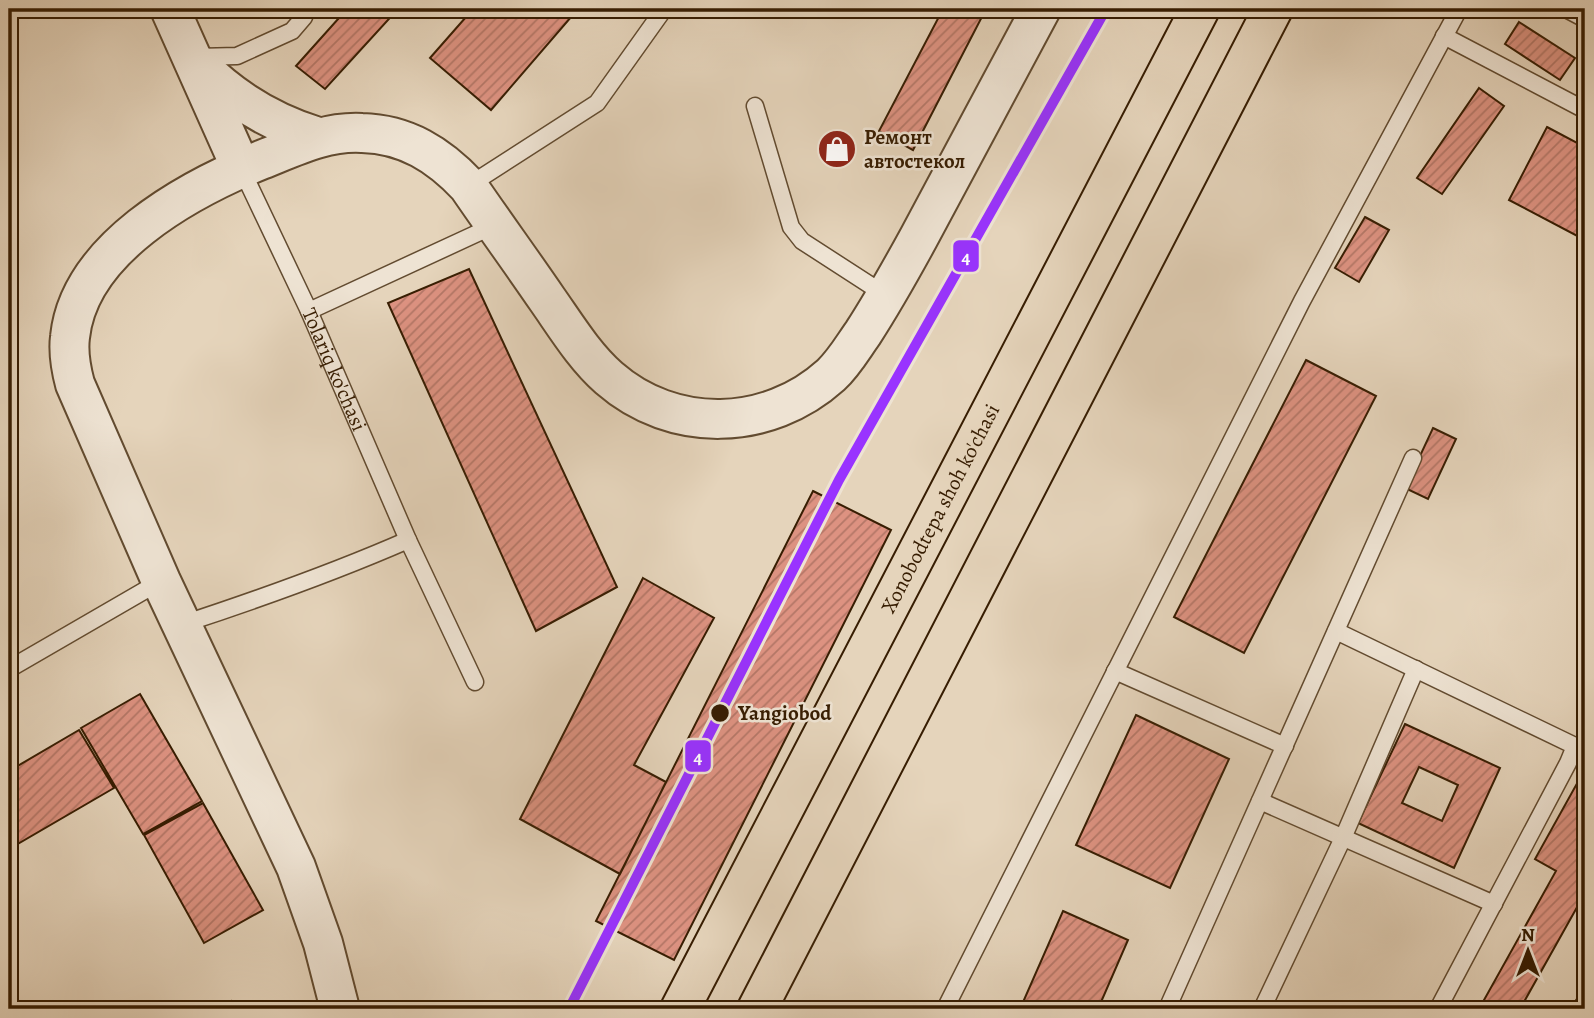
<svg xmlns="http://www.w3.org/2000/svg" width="1594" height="1018" viewBox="0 0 1594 1018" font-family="Alegreya,serif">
  <defs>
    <pattern id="building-hatch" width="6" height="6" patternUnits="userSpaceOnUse" patternTransform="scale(1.75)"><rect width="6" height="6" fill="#dd9281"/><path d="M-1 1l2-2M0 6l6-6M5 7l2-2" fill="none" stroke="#b47767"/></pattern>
  </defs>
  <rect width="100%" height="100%" fill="#e5d4bb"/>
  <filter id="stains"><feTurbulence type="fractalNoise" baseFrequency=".00286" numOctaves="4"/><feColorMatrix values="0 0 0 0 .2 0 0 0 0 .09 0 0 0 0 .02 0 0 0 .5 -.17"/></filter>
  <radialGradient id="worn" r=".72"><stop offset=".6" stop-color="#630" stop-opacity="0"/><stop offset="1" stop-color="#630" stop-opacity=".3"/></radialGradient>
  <!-- building -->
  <path fill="url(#building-hatch)" stroke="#371d02" stroke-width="2" fill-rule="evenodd" d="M347,9H398L325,89L296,66Z
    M473,9H578L491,110L430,58Z
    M943,9H986L913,150L879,131Z
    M1519,22L1575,58L1560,80L1505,44Z
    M1479,88L1504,106L1442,194L1417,178Z
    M1547,127L1585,147V240L1509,200Z
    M1365,217L1389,230L1359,282L1335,268Z
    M469,269L617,587L536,631L388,303Z
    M1306,360L1376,396L1244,653L1174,617Z
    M1433,428L1456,439L1428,499L1405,488Z
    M813,491L891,530L674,960L596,921Z
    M643,578L714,618L634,765L666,782L620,874L520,819Z
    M140,694L202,801L143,834L81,728Z
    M1136,715L1229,759L1170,888L1076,845Z
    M1405,724L1500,768L1454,868L1358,823ZM1419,767L1458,785L1442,821L1402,803Z
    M79,730L114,788L9,849V771Z
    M1585,769V893L1520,1009H1479L1556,871L1535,859Z
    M203,803L263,910L204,943L144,835Z
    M1063,911L1128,940L1098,1009H1020Z
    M231,1001L233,1009H200Z"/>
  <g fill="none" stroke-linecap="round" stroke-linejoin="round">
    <defs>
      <g id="service">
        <path d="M1566,9L1585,19"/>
        <path d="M1444,36L1585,110"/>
        <path d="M197,57L237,56L292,31L304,17L307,9"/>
        <path d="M755,106L791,227L802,241L887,296"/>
        <path id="s1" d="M241,168L309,311L408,540L475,682"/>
        <path d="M468,186L597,103L664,9"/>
        <path d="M309,311L495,225"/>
        <path d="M183,624C259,599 335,572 408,540"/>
        <path d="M1336,631L1575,746L1568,763L1438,1009"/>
        <path d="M9,669L161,581"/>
        <path d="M1115,671L1285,746"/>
        <path d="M1260,801L1494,904"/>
        <path d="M945,1009L1302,301L1459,9"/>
        <path d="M1167,1009L1413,458"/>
        <path d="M1262,1009L1343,838L1416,669"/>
      </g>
      <path id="tertiary" d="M170,9L241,168
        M199,65C232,99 273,123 318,137
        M340,1009L323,943L296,867L161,581L75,384C71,369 68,353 70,337C79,249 187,190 261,160C294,147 325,131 362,133C406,134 439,155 468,186C494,224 521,261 547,299C566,326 584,356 609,378C673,434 768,432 831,375C844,363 853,347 863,333C883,302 901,270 919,237C960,161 1000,85 1041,9"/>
      <g id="trunk">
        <path id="s2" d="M680,1009L1200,9"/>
        <path d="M757,1009L1273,9"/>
      </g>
    </defs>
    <!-- service casing -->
    <use href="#service" stroke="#624b30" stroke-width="19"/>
    <!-- tertiary casing -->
    <use href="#tertiary" stroke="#624b30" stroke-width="42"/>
    <!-- trunk casing -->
    <use href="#trunk" stroke="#371d02" stroke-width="42"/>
    <!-- service -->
    <use href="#service" stroke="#eee3d3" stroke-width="16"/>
    <!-- tertiary -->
    <use href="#tertiary" stroke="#eee3d3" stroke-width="38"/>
    <!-- trunk -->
    <use href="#trunk" stroke="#e5d4bb" stroke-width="38"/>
    <defs>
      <path id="rail" d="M1574,1009L1585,992"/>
    </defs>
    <!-- rail casing -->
    <use href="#rail" stroke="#371d02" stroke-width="8"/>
    <!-- rail -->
    <use href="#rail" stroke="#eee3d3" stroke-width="5" stroke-dasharray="16" stroke-linecap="butt"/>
    <defs>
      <path id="metro-1" d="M569,1009L839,480L1106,9"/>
    </defs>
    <!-- metro-1 casing -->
    <use href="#metro-1" stroke="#eee3d3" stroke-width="16"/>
    <!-- metro-1 -->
    <use href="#metro-1" stroke="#93f" stroke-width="10"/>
  </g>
  <!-- icons -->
  <defs>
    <symbol id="shop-disc" viewBox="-11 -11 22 22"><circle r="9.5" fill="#8f2418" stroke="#eee3d3"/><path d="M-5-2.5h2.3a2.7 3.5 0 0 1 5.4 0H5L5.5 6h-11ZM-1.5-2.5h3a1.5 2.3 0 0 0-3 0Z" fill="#fff"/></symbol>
  </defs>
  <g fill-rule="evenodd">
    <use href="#shop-disc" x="815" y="127" width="44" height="44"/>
  </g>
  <!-- markers -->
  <circle fill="#371d02" stroke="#eee3d3" stroke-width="2.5" cx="720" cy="713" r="10"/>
  <g text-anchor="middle" stroke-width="5" stroke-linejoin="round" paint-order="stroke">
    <!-- poi labels -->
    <g font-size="21" font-weight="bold" fill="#371d02" stroke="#eee3d3" text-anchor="start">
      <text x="864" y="144">Ремонт<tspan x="864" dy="24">автостекол</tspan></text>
    </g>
    <!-- street labels -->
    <g font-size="21" fill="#371d02" stroke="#eee3d3">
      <text dy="7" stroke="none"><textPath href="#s1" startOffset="222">Tolariq ko'chasi</textPath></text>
      <text dy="7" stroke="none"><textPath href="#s2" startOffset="564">Xonobodtepa shoh ko'chasi</textPath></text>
    </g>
    <!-- stop labels -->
    <g font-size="21" font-weight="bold" fill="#371d02" stroke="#eee3d3" text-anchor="start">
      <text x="738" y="720">Yangiobod</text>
    </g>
  </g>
  <g stroke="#eee3d3" stroke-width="2.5">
    <rect x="952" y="239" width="28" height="34" rx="7" fill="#93f"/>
    <rect x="684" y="739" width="28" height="34" rx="7" fill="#93f"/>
  </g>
  <g font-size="19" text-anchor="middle" font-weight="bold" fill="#fff">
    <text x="966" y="263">4</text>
    <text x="698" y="763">4</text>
  </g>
  <!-- margin -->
  <rect width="1594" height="1018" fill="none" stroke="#e5d4bb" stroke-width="35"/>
  <rect x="10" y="10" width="1573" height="997" fill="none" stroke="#371d02" stroke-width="3.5"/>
  <rect x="18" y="18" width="1559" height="983" fill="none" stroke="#371d02" stroke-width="2"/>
  <!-- north arrow -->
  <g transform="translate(1528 951)" stroke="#eee3d3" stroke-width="5" paint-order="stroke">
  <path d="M0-5L12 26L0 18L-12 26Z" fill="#371d02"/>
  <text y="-10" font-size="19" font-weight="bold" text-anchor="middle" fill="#371d02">N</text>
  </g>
  <rect width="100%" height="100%" filter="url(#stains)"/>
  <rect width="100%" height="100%" fill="url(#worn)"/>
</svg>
